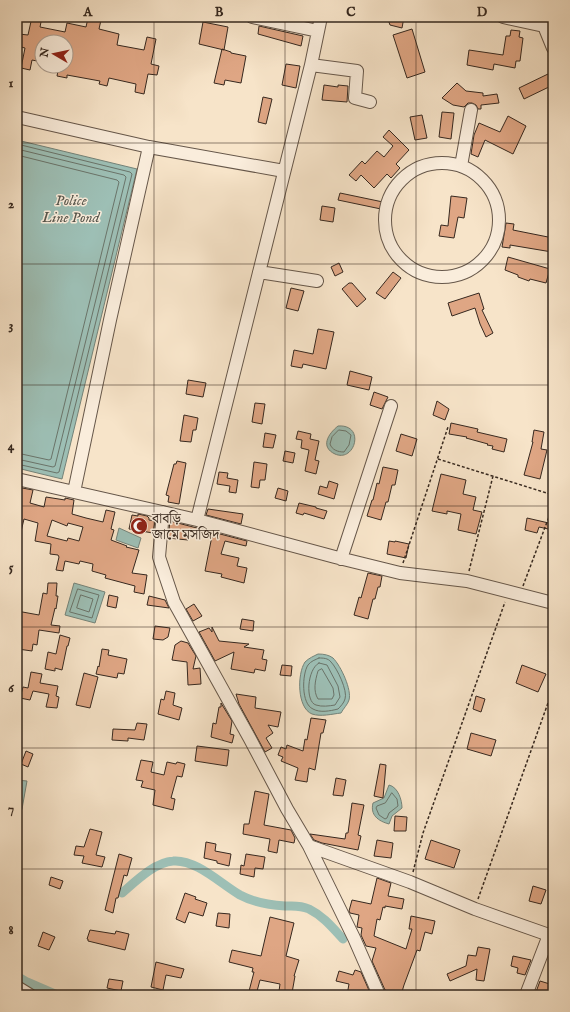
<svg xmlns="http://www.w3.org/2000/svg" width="570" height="1012" viewBox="0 0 570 1012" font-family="'IM FELL English','Noto Serif Bengali',serif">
  <rect width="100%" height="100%" fill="#f7e4c9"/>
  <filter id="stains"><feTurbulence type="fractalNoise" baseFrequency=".005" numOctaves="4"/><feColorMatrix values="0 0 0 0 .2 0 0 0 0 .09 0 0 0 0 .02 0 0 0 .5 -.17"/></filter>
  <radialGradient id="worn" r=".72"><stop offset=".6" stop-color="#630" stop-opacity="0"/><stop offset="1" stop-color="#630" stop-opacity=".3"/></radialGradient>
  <!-- water -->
  <path fill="#9dbfb5" stroke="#748379" d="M17,140L137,169L62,479L17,468Z
    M338,426C366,424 355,463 335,454C320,447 328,434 338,426Z
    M119,528L141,538L138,548L116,540Z
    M74,583L105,592L95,623L65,615Z
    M318,654C324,654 329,655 333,658C341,666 352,690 349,700C348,704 343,709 341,713C332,714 321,717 312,714C297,708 297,674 305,662C309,658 314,656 318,654Z
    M17,780L27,781L22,809L17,817Z
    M389,785C398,787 402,800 402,808L392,816L389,824C378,821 370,815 373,803L384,798Z"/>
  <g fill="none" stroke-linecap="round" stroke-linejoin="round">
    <!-- shore -->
    <path stroke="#6a746a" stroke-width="1" d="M17,144L130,172L132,174L59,472L57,473L17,464
      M17,149L124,175L126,177L55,466L53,467L17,459
      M17,155L117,180L119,182L51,459L49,460L17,453
      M339,430L346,431L351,435L349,445L344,452C338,452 332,450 330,444L332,437Z
      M78,589L99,595L92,618L70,612Z
      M81,595L93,599L89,612L77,608Z
      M319,658C323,658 328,658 331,662C337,668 348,691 345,699C344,703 340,707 338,709C330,711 320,713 313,709C301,704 302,674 308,665C311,661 315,660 319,658Z
      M319,663L327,665L338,686L340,697L335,705C329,706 322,707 316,705C305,702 307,669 319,663Z
      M322,669L333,688L334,695L332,699H318C313,691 315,681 318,671Z
      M392,793L397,799L398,806L389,813L387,818L385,819L379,815L376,808L377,806L385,803Z"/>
    <!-- canal -->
    <path stroke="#9dbfb5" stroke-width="9" d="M122,893C135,882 155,862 173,861C196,859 221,884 240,895C253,902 270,905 285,906C294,906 300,905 309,909C323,916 332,927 343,939
      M17,976L27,982L57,995"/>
  </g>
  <!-- building -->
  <path fill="#dfa684" stroke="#36281f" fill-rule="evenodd" d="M32,17H42L40,27L65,32L67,23L86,27L88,18L101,20L99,29L119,34L117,45L144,50L147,37L156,39L151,64L159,66L157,75L148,74L144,94L135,92L136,84L109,78L107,86L99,84L100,81L67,75V78L57,76L59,66H66V42H42V62L32,60L30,70L21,68L25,48L17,46V45L19,34L28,35Z
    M387,17H404L402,28L390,25Z
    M203,22L228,27L224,50L199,44Z
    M259,26L303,36L301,46L258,34Z
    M412,29L425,72L407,78L393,35Z
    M511,30L520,31L519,37L523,38L520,61H516L515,68L494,64L493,70L467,65L469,50L503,55L506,36H510Z
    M222,49L231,52V53L246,56L241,83L225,80L224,85L214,83Z
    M286,64L300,66L296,88L282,85Z
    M548,74L553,85L524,99L519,88Z
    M457,83L466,91L483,93V96L497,94L499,103L481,105V109H478L476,105L472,103H468L464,107L453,105L442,98Z
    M324,85L338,87V85L348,86L347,102L322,100Z
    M263,97L272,99L266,124L258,122Z
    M442,112L454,113L451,139L439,137Z
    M422,115L427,138L415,140L410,117Z
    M508,116L526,126L513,154L485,140L478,157L471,154L474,135L479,123L500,132Z
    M389,130L409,150L396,164L400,168L391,178L387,174L374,188L361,175L356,181L349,175L362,161L365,164L377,151L384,157L393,146L383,137Z
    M340,193L383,202L381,209L338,200Z
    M451,196L467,198L464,218L458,217L454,238L439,236L441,225L448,226Z
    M322,206L335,208L333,222L320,220Z
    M506,223L514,224L513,230L553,238L552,252L510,245V248L502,247Z
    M508,257L550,269L546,283L530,279L529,281L518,277V275L505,270Z
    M339,263L343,272L335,276L331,267Z
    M393,272L401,278L385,299L376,293Z
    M349,283H352L366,299L357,307L342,289Z
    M291,288L304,291L298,311L286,308Z
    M479,293L484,309L482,310L493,333L486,337L480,324L475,308L452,316L448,303Z
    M318,329L334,332L326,369L303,364L302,368L291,366L294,350L313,354Z
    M350,371L372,377L369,390L347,385Z
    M188,380L206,383L203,397L186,394Z
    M374,392L388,397L382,409L370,405Z
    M437,401L449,409L445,420L433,415Z
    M255,403L265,404L262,424L252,422Z
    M184,415L198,418L196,430H193L191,442L180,441Z
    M451,423L478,429L477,432L507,439L504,452L492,449L493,446L487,445L488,444L466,438L467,437L449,434Z
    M534,430L544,432L541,449L547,450L540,479L524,475L533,442H532Z
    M298,431L311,434L310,439L319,441L315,460L319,461L316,474L305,471L309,450L301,448L302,440L296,439Z
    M265,433L276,435L273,448L263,447Z
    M401,434L417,439L412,456L396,451Z
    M285,451L295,453L293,463L283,461Z
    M177,461L186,463L179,504L168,502L169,496L166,495L174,464H176Z
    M254,462L267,464L265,480H260L259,488L251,487Z
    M383,467L398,470L395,485H392L388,502H386L381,520L367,516L372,500H373L377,483L379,484Z
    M219,472L228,473L227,478L238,480L236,493L229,492L230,486L217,484Z
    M441,474L466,480L463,494L476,497L473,510L482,512L476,534L458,530L461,514L447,511V514L432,511Z
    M329,481L338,484L334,499L318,494L320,486L327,488Z
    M17,487L33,490L30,503L44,507L46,497L65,500V498L74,500L72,514L86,518L103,522L106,510L115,512L111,529L114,530L111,540L127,546L126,547L139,550L132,573L147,575L144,594L134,592L135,586L105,578L106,575L92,571L93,564L80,561L79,564L65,561L63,571L56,570L59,557L58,555L50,554L51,544L35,541L38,523L24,519L20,536H17ZM52,520L67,526L68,523L83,527L79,541L68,538L67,541L47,536Z
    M278,488L288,491L286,501L275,498Z
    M299,503L316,507V508L327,511L324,519L304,513L303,515L296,513Z
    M208,509L243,514L241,524L206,515Z
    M138,514L147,516L149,518V520L155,521L153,533L129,529L132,515L138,516Z
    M527,518L553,524V530L539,527L537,533L525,530Z
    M170,521L247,541L246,546L225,541L221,554L239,558L237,566L247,568L244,583L221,577L222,574L205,571L212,536H209L210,533L190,529L188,540L168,538Z
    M389,541L395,542V541L409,544L406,558L387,554Z
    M368,573L382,576L380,587H378L375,599H373L368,619L354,615L359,597L361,598Z
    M48,583H57L56,596H58L56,609L55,608L51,625L60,626L59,633L39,630L37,645L33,644L32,651L18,649L20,632H19L20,624L17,623V611L39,615L43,593L47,594Z
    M109,595L118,597L116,608L107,606Z
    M149,596L165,600L169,608L147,605Z
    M194,604L202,616L193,621L186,609Z
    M242,619L254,621L253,631L240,629Z
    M155,626L170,628L168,637L163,640L153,639Z
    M212,627L219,641L249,644L244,647L264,650L262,659L267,660L265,671L255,669L254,673L231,669L234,652L215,661L199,632L209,628L212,632Z
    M60,635L70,638L68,646H67L62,670L55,668V671L45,669L48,652L56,654Z
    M181,641L188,643L196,656L193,669L200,668L201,684L188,685L187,662L172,660L175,645Z
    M102,649L109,650L108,655L127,659L124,674L118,673L117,678L96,674L98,666L99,667Z
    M282,665L292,666L291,676L280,675Z
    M522,665L546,674L538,692L516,683Z
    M31,672L42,674L40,683L58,686L56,696L59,697L57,708L46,707L49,694L33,691L30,700L20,698L23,687L28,688Z
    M84,673L98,677L90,708L76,705Z
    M166,691L175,693L173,705L182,708L179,720L158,714L161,699L164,700Z
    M236,694L256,697L255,708L281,712L278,727L268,725L273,733L266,738L272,748L265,752L239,704Z
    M476,696L485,699L481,712L473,709Z
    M221,703L232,721L230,734L234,735L232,743L211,737L213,723L216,724L219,707H221Z
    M311,718L326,720L323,733H321L315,770L309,768L307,782L295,780L298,768L281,761L283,757L278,755L281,747L286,749L287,745L303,751L305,739L307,740Z
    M137,723L147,724L144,740L128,738V741L112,740L113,729L135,730Z
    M471,733L496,740L491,756L467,749Z
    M197,746L229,750L227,766L195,761Z
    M26,751L33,754L28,767L21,764Z
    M141,760L153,762L151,772L164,775L167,762L176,764L177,762L185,764L182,777L177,776L171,798L175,799L173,810L153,805L155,790L141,787L143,781L136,780Z
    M380,764L386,765L383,798L374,796Z
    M336,778L346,780L343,796L333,795Z
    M255,791L269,794L264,825L291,830L295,838L294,843L279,840L277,853L268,851L270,839L243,834L244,824H249Z
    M352,803L364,805L358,835L361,836L358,850L322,843L314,840L310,834L345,839L346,833H348Z
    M395,816L407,817L406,831H394Z
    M90,829L102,832L96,855L105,857L102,867L82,863L84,856L74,855L76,846L84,847Z
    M377,840L393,843L391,858L374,856Z
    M431,840L460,850L454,868L425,859Z
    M206,842L216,844L215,851L231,854L229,866L217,863V861L204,858Z
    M119,854L132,858L127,876L124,875L118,898H116L113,913L105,910Z
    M246,854L265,857L263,869L255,868L254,877L240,874L241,865L244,866Z
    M51,877L63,881L60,889L49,885Z
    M377,878L391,883L388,896L404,899L402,909L385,906V908L383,907L380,920L377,919L374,936L406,949L412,929H409L411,916L435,921L432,934L425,932L420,951L417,950L404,985L401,995H387L388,991L385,990L372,961L376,948L366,946L361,935L362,928L357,927L359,915L350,913L349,911L352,900L371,904Z
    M533,886L546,890L541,904L529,901Z
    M185,893L196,897L195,899L207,903L203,916L189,912L185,923L176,919Z
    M218,913L230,914L229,928L216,926Z
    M270,917L294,923L286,956L299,960L294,976H295L292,993L279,991L280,984L260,980L256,995H248L254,972H252L253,968L229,962L232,950L261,956Z
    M90,930L115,934L116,931L129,934L125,950L88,941V939H87Z
    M43,932L55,937L49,950L38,946Z
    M478,947L490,949L484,981L476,980L477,969L450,981L447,974L466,966L468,955L476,956Z
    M513,956L531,960L525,975L517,973L518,968L511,966Z
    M156,962L184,969L181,978L166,975L163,990L151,987Z
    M355,970L361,972L371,995H347L349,984L336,981L339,971L353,975Z
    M109,979L123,981L121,991L107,988Z
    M540,981L553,985L551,995L536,992Z"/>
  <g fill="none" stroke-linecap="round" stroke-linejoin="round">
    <defs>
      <path id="minor" d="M252,17L318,31
        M503,17L544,26L553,48
        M311,65L357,71L355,98L370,102
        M17,117L149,147L284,171
        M385 220a57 57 0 1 1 114 0a57 57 0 1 1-114 0Z
        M461,166L471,110
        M259,272L317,281
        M17,479L197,520L335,557L400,573L467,581L553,603
        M74,492L110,320L149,147
        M163,512L159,557L174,602L250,739L287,809L309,846L354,938L379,995
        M197,520L311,65L321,17
        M341,559L391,406
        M309,846L410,882L475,909L549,935L526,995
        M17,987L30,995"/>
    </defs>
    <!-- minor casing -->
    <use href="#minor" stroke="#66574a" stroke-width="14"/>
    <!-- path -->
    <path stroke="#36281f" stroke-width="1.5" stroke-dasharray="3 2" stroke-linecap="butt" d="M438,459L553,495
      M403,563L448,427
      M469,571L493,476
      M523,586L553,506
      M413,872L423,833L505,602
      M478,899L553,689"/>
    <!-- minor -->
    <use href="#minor" stroke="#faeddc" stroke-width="12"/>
  </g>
  <!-- grid -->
  <path fill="none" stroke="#36281f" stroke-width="1" stroke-opacity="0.55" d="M154,17V995M285,17V995M416,17V995M17,143H553M17,264H553M17,385H553M17,506H553M17,627H553M17,748H553M17,869H553"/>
  <!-- icons -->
  <defs>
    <symbol id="mosque-disc" viewBox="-11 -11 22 22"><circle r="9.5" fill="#8f2418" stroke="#faeddc"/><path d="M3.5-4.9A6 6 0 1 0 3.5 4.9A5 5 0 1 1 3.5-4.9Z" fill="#fff"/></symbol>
  </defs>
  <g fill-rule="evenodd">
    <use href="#mosque-disc" x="129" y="516" width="20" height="20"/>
  </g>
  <g text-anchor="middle" stroke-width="3" stroke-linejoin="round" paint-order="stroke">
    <!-- poi labels -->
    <g font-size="14" fill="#36281f" stroke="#faeddc" text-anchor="start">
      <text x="152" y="523">বাবড়ি<tspan x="152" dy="16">জামে মসজিদ</tspan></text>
    </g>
    <!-- water labels -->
    <g font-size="15" font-style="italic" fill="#55554c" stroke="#faeddc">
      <text x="71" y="205">Police<tspan x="71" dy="17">Line Pond</tspan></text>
    </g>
  </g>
  <!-- margin -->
  <rect width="570" height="1012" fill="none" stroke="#f7e4c9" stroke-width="44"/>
  <!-- north arrow -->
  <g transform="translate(54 54) rotate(279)"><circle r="19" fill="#faeddc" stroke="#ac9e90"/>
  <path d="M0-3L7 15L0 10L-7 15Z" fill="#8f2418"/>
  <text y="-6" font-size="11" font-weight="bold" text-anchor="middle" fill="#36281f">N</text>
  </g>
  <rect x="22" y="22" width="526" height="968" fill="none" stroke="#36281f" stroke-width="1.5"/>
  <g font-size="13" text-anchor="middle" font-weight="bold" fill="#36281f">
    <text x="88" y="16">A</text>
    <text x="219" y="16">B</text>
    <text x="351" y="16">C</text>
    <text x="482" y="16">D</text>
    <text x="11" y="87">1</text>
    <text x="11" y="208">2</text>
    <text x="11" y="329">3</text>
    <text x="11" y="450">4</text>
    <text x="11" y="571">5</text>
    <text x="11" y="692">6</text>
    <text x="11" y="813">7</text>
    <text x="11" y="934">8</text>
  </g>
  <rect width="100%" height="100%" filter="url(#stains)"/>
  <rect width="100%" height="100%" fill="url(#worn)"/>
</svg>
